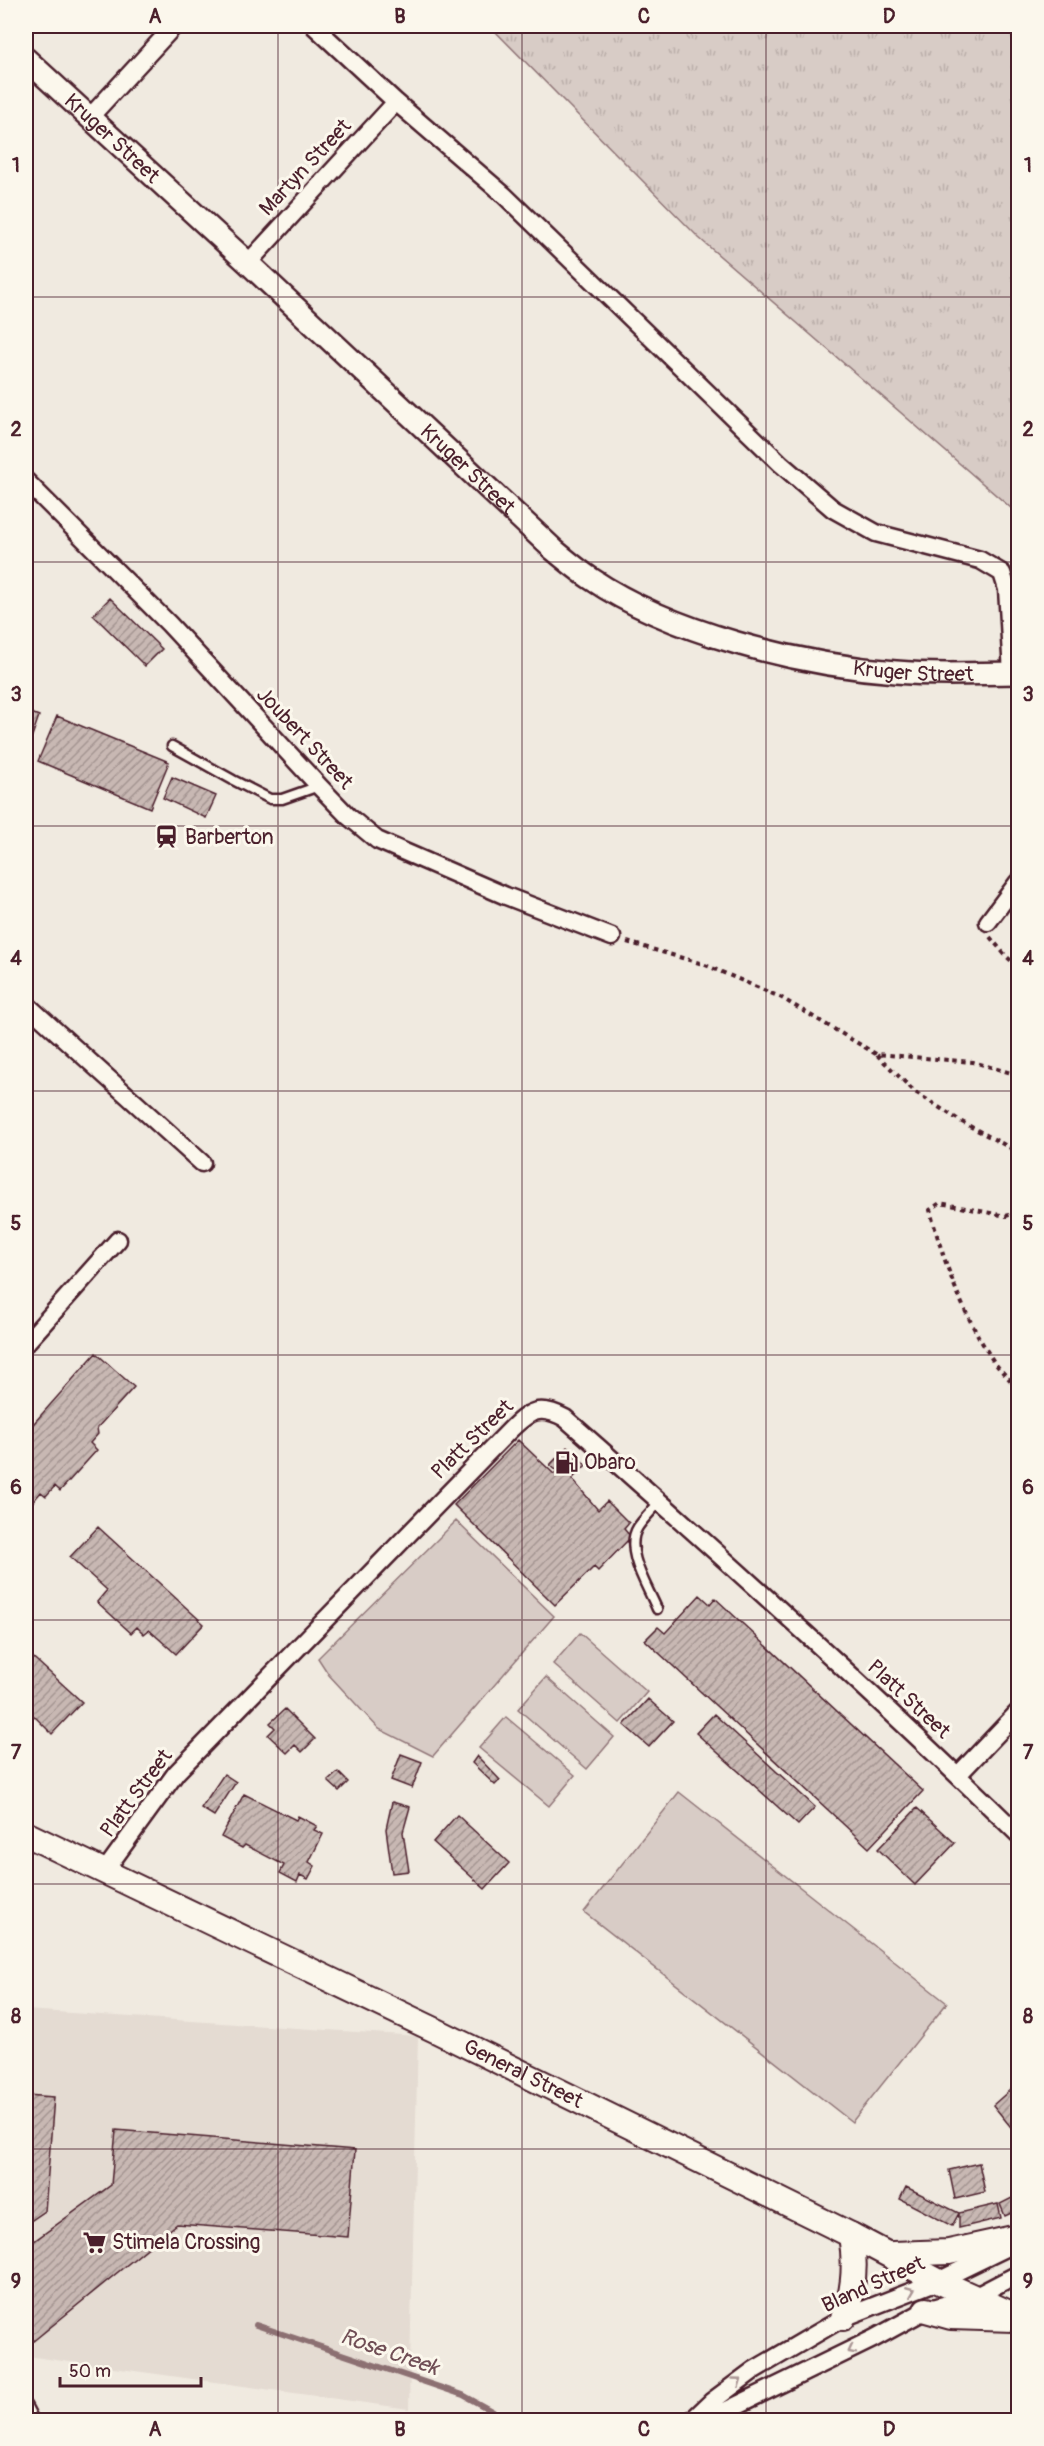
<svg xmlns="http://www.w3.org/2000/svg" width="1044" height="2446" viewBox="0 0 1044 2446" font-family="Pangolin,sans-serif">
  <defs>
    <pattern id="grass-tufts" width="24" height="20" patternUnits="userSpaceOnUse" patternTransform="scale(1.5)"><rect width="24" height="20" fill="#d8ccc6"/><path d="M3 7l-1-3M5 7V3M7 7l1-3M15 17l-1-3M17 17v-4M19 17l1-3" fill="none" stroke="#bbafaa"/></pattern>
    <pattern id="building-hatch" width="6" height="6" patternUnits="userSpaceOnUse" patternTransform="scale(1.5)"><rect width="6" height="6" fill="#c8b8b3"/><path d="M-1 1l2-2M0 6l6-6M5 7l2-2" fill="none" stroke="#a49592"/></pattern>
  </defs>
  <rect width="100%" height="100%" fill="#f0eae0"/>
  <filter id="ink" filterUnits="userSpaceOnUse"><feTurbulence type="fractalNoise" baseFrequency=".0167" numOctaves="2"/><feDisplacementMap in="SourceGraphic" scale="12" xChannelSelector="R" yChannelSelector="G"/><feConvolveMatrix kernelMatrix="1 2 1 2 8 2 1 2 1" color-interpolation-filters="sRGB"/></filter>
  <g filter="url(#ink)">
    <!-- built -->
    <path fill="#e4dbd2" d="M26,2010L418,2036L409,2409L27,2356L26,2361Z"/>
    <!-- grass -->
    <path fill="url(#grass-tufts)" stroke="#917678" stroke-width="1.5" d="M490,26H1018V514L699,238Z"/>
    <!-- park -->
    <path fill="#d8ccc6" stroke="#917678" stroke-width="1.5" d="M456,1521L554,1616L433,1756L379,1729L329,1675L318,1658Z
      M580,1633L647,1692L620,1723L553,1664Z
      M546,1677L614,1737L587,1769L518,1709Z
      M506,1717L575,1775L549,1806L479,1748Z
      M679,1792L947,2003L852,2122L584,1912Z"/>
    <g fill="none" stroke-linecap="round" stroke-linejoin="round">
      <!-- stream -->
      <path stroke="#8c6f72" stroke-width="6" d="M256,2325L463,2395L508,2420"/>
    </g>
    <!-- building -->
    <path fill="url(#building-hatch)" stroke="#4a1f2b" stroke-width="1.5" d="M110,598L162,649L145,666L93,615Z
      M26,711L39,716L32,736L26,734Z
      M57,716L169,762L150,808L38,761Z
      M172,777L216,796L206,818L163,798Z
      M96,1353L134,1387L97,1428L98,1434L90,1443L97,1450L60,1491L55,1486L46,1496L41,1492L26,1510V1432Z
      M518,1440L554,1474L557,1471L550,1465L567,1447L586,1465L572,1479L598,1510L607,1501L629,1523L624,1529L631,1537L598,1571L594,1567L555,1605L454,1505Z
      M98,1527L204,1624L176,1654L149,1630L144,1634L137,1627L131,1633L97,1602L107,1590L70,1557Z
      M700,1595L710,1604L715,1598L923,1791L869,1848L645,1640L658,1627L665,1633Z
      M26,1651L82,1702L52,1734L26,1708Z
      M648,1699L673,1721L649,1747L624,1725Z
      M285,1709L315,1739L302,1752L295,1745L287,1753L268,1735L275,1728L270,1723Z
      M714,1714L815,1807L798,1825L696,1733Z
      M401,1754L422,1762L412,1788L391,1780Z
      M477,1756L500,1780L495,1785L472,1763Z
      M338,1772L348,1782L339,1791L328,1781Z
      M224,1774L236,1782L214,1816L201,1808Z
      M244,1794L296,1820L298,1816L317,1826L314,1830L323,1834L309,1862L315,1866L308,1879L300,1875L297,1882L280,1873L284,1865L245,1845L242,1848L221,1837Z
      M392,1802L410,1807L403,1832L409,1871L392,1873L386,1829Z
      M917,1808L955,1843L915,1885L878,1849Z
      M457,1815L509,1863L485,1889L433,1842Z
      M1018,2083V2136L993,2105Z
      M26,2095L54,2097L45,2211L26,2224Z
      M116,2130L355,2150L348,2237L177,2224L26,2347V2247L111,2185Z
      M979,2163L985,2192L955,2199L949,2170Z
      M906,2187L959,2213L952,2226L900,2199Z
      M1018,2195V2210L1005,2216L1000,2204Z
      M998,2204L1001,2218L959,2228V2213Z"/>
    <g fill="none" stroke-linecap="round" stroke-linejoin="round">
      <defs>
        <path id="service" d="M172,746L233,780L270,799H282L319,786
          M657,1609C648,1587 623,1550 638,1527C644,1518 653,1510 660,1501
          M26,2405L34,2420"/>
        <path id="minor" d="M314,26L396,102L504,195L781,464L833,509L876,533L980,560L1002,573L1007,589L1012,673
          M90,117L174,26
          M248,263L396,102
          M26,481L169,624L319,786L348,816L377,840L506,896L612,937
          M988,922L1018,882
          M26,1004L202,1163
          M26,1343L118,1240
          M958,1775L1018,1712
          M104,1872L176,1773L509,1431C529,1411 539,1404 565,1418C719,1553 872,1691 1018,1834
          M694,2419L715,2416L873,2339L926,2310L976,2296L1018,2274
          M692,2420L711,2402L754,2370L843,2318L938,2281L1012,2245"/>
        <g id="tertiary">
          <path id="s1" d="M26,59L248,263L554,550C566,560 578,570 590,578C671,633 799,665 896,672C937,676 978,673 1018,673"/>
        </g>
        <g id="secondary">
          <path id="s2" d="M26,1834L437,2031L851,2235L938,2281L1018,2317"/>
          <path d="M893,2254L949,2252L1018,2237"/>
          <path d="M926,2310L951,2317L1013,2319"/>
          <path d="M843,2318C855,2291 856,2264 851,2235"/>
        </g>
      </defs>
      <!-- service casing -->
      <use href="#service" stroke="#4a1f2b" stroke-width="13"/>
      <!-- minor casing -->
      <use href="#minor" stroke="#4a1f2b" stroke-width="21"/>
      <!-- tertiary casing -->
      <use href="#tertiary" stroke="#4a1f2b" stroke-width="26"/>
      <!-- secondary casing -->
      <use href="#secondary" stroke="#4a1f2b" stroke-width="28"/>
      <!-- path -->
      <path stroke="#4a1f2b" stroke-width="4" stroke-dasharray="4.5 4.5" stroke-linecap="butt" d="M990,937L1006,956L1018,967
        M627,942L703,964L780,997L876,1054L973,1062L1018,1075
        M877,1055L915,1092L962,1122L1018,1152
        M1018,1212L1006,1216L940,1203L930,1210C943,1260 961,1310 989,1354C996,1367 1009,1378 1018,1389"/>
      <!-- service -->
      <use href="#service" stroke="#fbf7ec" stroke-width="8"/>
      <!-- minor -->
      <use href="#minor" stroke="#fbf7ec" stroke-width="16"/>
      <!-- tertiary -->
      <use href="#tertiary" stroke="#fbf7ec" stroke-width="21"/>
      <!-- secondary -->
      <use href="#secondary" stroke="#fbf7ec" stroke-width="24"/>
    </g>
    <!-- one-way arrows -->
    <defs><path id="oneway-chevron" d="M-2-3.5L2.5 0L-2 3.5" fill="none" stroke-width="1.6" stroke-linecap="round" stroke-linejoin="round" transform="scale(1.5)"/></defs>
    <g stroke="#ab9695">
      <use href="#oneway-chevron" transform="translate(911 2291) rotate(-22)"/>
      <use href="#oneway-chevron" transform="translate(851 2350) rotate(153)"/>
      <use href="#oneway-chevron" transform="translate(738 2381) rotate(-36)"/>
    </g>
  </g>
  <!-- grid -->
  <path fill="none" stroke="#4a1f2b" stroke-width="1.5" stroke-opacity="0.55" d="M278,26V2420M522,26V2420M766,26V2420M26,297H1018M26,562H1018M26,826H1018M26,1091H1018M26,1355H1018M26,1620H1018M26,1884H1018M26,2149H1018"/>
  <!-- icons -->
  <defs>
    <symbol id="station-bare" viewBox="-9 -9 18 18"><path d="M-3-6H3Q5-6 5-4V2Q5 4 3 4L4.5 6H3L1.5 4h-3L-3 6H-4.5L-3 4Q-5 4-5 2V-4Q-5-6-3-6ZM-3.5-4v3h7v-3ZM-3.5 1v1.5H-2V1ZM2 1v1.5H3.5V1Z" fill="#4a1f2b" stroke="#fbf7ec" stroke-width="2.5" paint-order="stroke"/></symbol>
    <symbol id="fuel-bare" viewBox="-9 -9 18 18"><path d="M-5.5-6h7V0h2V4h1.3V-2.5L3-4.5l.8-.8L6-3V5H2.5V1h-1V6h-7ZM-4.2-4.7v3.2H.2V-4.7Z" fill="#4a1f2b" stroke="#fbf7ec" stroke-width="2.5" paint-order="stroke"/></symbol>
    <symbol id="supermarket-bare" viewBox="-9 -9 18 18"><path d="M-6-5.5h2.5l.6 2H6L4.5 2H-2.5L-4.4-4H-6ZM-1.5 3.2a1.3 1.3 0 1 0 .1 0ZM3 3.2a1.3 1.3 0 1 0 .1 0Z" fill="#4a1f2b" stroke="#fbf7ec" stroke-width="2.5" paint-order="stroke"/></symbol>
  </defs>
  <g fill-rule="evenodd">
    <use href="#station-bare" x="150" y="820" width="33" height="33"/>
    <use href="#fuel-bare" x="550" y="1446" width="33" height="33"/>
    <use href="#supermarket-bare" x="78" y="2226" width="33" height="33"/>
  </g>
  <g text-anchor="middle" stroke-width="6" stroke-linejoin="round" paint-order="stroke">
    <!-- street labels -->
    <g font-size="21" fill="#4a1f2b" stroke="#fbf7ec">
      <text dy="7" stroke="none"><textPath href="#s1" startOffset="117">Kruger Street</textPath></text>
      <text transform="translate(305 167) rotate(-47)" y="7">Martyn Street</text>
      <text dy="7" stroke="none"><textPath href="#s1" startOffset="603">Kruger Street</textPath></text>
      <text dy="7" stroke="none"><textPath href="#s1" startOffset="1107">Kruger Street</textPath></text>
      <text transform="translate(305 738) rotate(47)" y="7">Joubert Street</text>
      <text transform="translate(472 1439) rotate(-44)" y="7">Platt Street</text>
      <text transform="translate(909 1699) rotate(43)" y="7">Platt Street</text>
      <text transform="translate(136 1793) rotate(-53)" y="7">Platt Street</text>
      <text dy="7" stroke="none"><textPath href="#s2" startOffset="552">General Street</textPath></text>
      <text transform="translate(873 2284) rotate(-24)" y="7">Bland Street</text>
    </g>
    <!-- poi labels -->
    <g font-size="21" fill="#4a1f2b" stroke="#fbf7ec" text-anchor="start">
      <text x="185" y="844">Barberton</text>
      <text x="584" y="1469">Obaro</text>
      <text x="112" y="2249">Stimela Crossing</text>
    </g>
    <!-- water labels -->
    <g font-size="22" font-style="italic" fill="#704e55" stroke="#fbf7ec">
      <text transform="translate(390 2351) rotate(19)" y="8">Rose Creek</text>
    </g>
  </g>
  <!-- margin -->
  <rect width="1044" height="2446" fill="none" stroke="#fbf7ec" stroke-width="66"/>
  <!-- scale -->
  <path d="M60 2377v9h141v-9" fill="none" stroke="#4a1f2b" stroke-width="3"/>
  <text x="69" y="2377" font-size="18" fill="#4a1f2b" stroke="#fbf7ec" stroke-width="4.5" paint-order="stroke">50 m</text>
  <rect x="33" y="33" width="978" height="2380" fill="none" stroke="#4a1f2b" stroke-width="2"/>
  <g font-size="20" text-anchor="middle" font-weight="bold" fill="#4a1f2b">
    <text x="155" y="23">A</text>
    <text x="400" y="23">B</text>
    <text x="644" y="23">C</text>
    <text x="889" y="23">D</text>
    <text x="16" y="172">1</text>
    <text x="1028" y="172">1</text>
    <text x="16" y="436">2</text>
    <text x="1028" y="436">2</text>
    <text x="16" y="701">3</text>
    <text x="1028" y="701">3</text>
    <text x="16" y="965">4</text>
    <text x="1028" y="965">4</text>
    <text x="16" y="1230">5</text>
    <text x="1028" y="1230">5</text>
    <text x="16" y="1494">6</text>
    <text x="1028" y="1494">6</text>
    <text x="16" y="1759">7</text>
    <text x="1028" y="1759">7</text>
    <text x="16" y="2023">8</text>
    <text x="1028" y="2023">8</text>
    <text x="16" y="2288">9</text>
    <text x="1028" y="2288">9</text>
    <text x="155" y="2436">A</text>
    <text x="400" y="2436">B</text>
    <text x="644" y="2436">C</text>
    <text x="889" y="2436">D</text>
  </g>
</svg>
